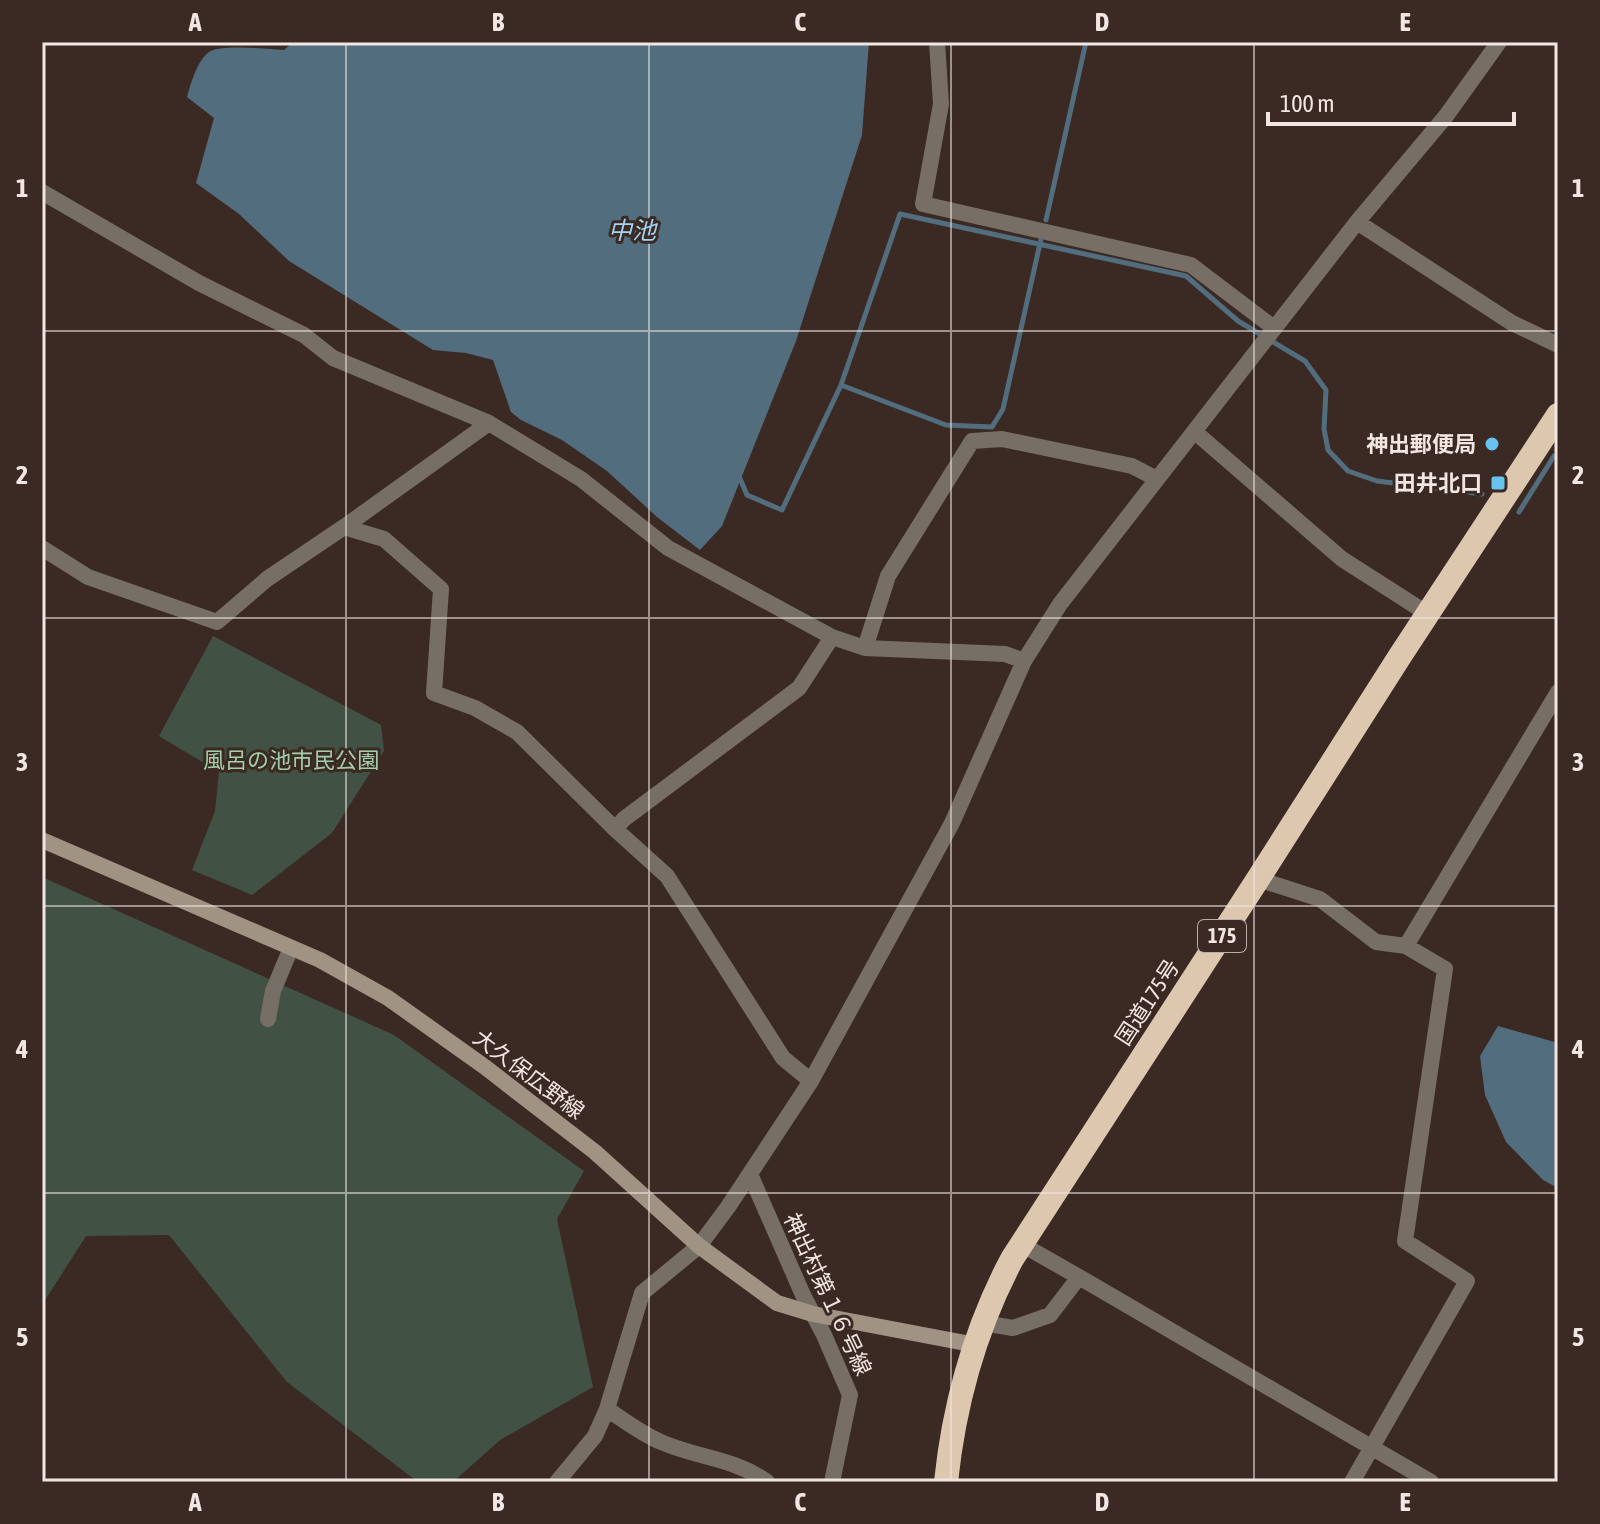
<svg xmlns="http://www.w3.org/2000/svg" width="1600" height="1524" viewBox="0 0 1600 1524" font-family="'Asap Condensed','Noto Sans JP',sans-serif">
  <rect width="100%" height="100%" fill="#3b2a24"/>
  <!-- green -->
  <path fill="#415244" d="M213,636L381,725L384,751L332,833L252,895L192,870L215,811L219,772L159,736Z
    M42,877L394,1035L584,1171L557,1219L593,1387L500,1440L453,1482H418L287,1382L169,1235L86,1236L42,1305Z"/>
  <!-- water -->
  <path fill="#526d7d" d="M293,42H869L862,135L796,341L722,526L700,550L657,517L607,471L562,440L521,420L511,412L493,360L466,353L433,350L289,261L239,214L196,183L214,118L187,97C191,83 197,61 209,52C221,44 268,49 284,50Z
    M1498,1026L1558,1043V1188L1543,1180L1506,1142L1485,1095L1480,1056Z"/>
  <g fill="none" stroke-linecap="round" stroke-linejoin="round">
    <!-- stream -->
    <path stroke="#526d7d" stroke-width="5" d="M1046,220L1086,42
      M841,385L946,425L992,427L1003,409L1041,239
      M739,476L747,495L782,510L841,385L900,214L1186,276L1238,321L1305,361L1326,390L1324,429L1328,450L1348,471L1377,481L1482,494
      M1519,512L1554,456L1558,459"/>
    <!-- street -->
    <path stroke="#776f65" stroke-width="16" d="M937,42L941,104L923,204L1191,265L1274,328
      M42,192L199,283L304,335L333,358L489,423L581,479L668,548L832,637L865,648L1005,654L1024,661
      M1357,222L1512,323L1558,345
      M1195,432L1342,559L1428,614
      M344,527L384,539L441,589L434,693L475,708L517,732L615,829L667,876L783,1058L811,1081
      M42,548L88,577L217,622L267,579L344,527L489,423
      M865,648L888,576L972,441L1002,439L1132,466L1157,479
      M615,829L624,819L799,688L832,637
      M1258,879L1320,899L1376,942L1406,946L1445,969L1405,1241L1467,1281L1352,1482
      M1406,946L1558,692
      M268,1019L273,991L291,948
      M750,1174L803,1295L824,1335L850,1395L832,1482
      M1021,1244L1079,1277
      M983,1323L1013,1328L1050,1315L1079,1277L1431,1482
      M607,1409C625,1421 642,1434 661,1442C697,1458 735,1458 767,1482
      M557,1482L595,1436L607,1409L642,1293L699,1246L728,1207L811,1081L952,823L1024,661L1060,604L1357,222L1446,116L1499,42"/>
    <!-- secondary -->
    <path stroke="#a09383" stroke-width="16" d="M42,840L320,960L388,998L485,1067L595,1152L699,1246L777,1303L813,1314L976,1345"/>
    <!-- highway -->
    <path stroke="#ddc8af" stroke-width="24" d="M946,1482C954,1405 976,1327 1012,1259L1258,879L1400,656L1558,415"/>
  </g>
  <!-- grid -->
  <path fill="none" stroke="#f2e6e2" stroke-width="2" stroke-opacity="0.55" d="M346,42V1482M649,42V1482M951,42V1482M1254,42V1482M42,331H1558M42,618H1558M42,906H1558M42,1193H1558"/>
  <!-- markers -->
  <g fill="#67c4ef" stroke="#3b2a24" stroke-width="3">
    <circle cx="1492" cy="444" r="8"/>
    <rect x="1490" y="475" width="16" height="16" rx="4"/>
  </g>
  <g text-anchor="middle" stroke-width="6" stroke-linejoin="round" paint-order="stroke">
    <!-- shield labels -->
    <rect fill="#3b2a24" stroke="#bbaea9" stroke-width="2" x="1198" y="920" width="48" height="32" rx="6"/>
    <g font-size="20" font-weight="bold" fill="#f2e6e2">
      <text x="1222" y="943">175</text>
    </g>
    <!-- poi labels -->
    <g font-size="22" font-weight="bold" fill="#f2e6e2" stroke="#3b2a24" text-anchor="end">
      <text x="1476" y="452">神出郵便局</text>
      <text x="1482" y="491">田井北口</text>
    </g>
    <!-- park labels -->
    <g font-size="22" fill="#a2cfa9" stroke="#3b2a24">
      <text x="291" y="768">風呂の池市民公園</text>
    </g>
    <!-- street labels -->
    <g font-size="22" fill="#f2e6e2" stroke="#3b2a24">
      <text transform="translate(1147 1002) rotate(-57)" y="8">国道175号</text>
      <text transform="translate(529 1074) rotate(37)" y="8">大久保広野線</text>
      <text transform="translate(828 1294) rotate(65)" y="8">神出村第１６号線</text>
    </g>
    <!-- water labels -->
    <g font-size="24" font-style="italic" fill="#9fd4f4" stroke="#3b2a24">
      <text x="632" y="239">中池</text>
    </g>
  </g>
  <!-- border -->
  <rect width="1600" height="1524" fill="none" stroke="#3b2a24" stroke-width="88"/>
  <!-- scale -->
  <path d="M1268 112v12h246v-12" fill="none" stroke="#f2e6e2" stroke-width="4"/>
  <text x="1280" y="112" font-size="24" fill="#f2e6e2" stroke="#3b2a24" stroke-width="6" paint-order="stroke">100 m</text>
  <rect x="44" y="44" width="1512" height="1436" fill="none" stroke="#f2e6e2" stroke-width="3"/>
  <g font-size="26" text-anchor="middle" font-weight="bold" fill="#f2e6e2">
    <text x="195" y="31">A</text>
    <text x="498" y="31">B</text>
    <text x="800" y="31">C</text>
    <text x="1102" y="31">D</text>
    <text x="1405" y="31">E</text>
    <text x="22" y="197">1</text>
    <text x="1578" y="197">1</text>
    <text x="22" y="484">2</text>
    <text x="1578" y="484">2</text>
    <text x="22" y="771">3</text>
    <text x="1578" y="771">3</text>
    <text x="22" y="1058">4</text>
    <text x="1578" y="1058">4</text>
    <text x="22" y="1346">5</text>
    <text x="1578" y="1346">5</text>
    <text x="195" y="1511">A</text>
    <text x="498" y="1511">B</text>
    <text x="800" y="1511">C</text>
    <text x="1102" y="1511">D</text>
    <text x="1405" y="1511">E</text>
  </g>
</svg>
